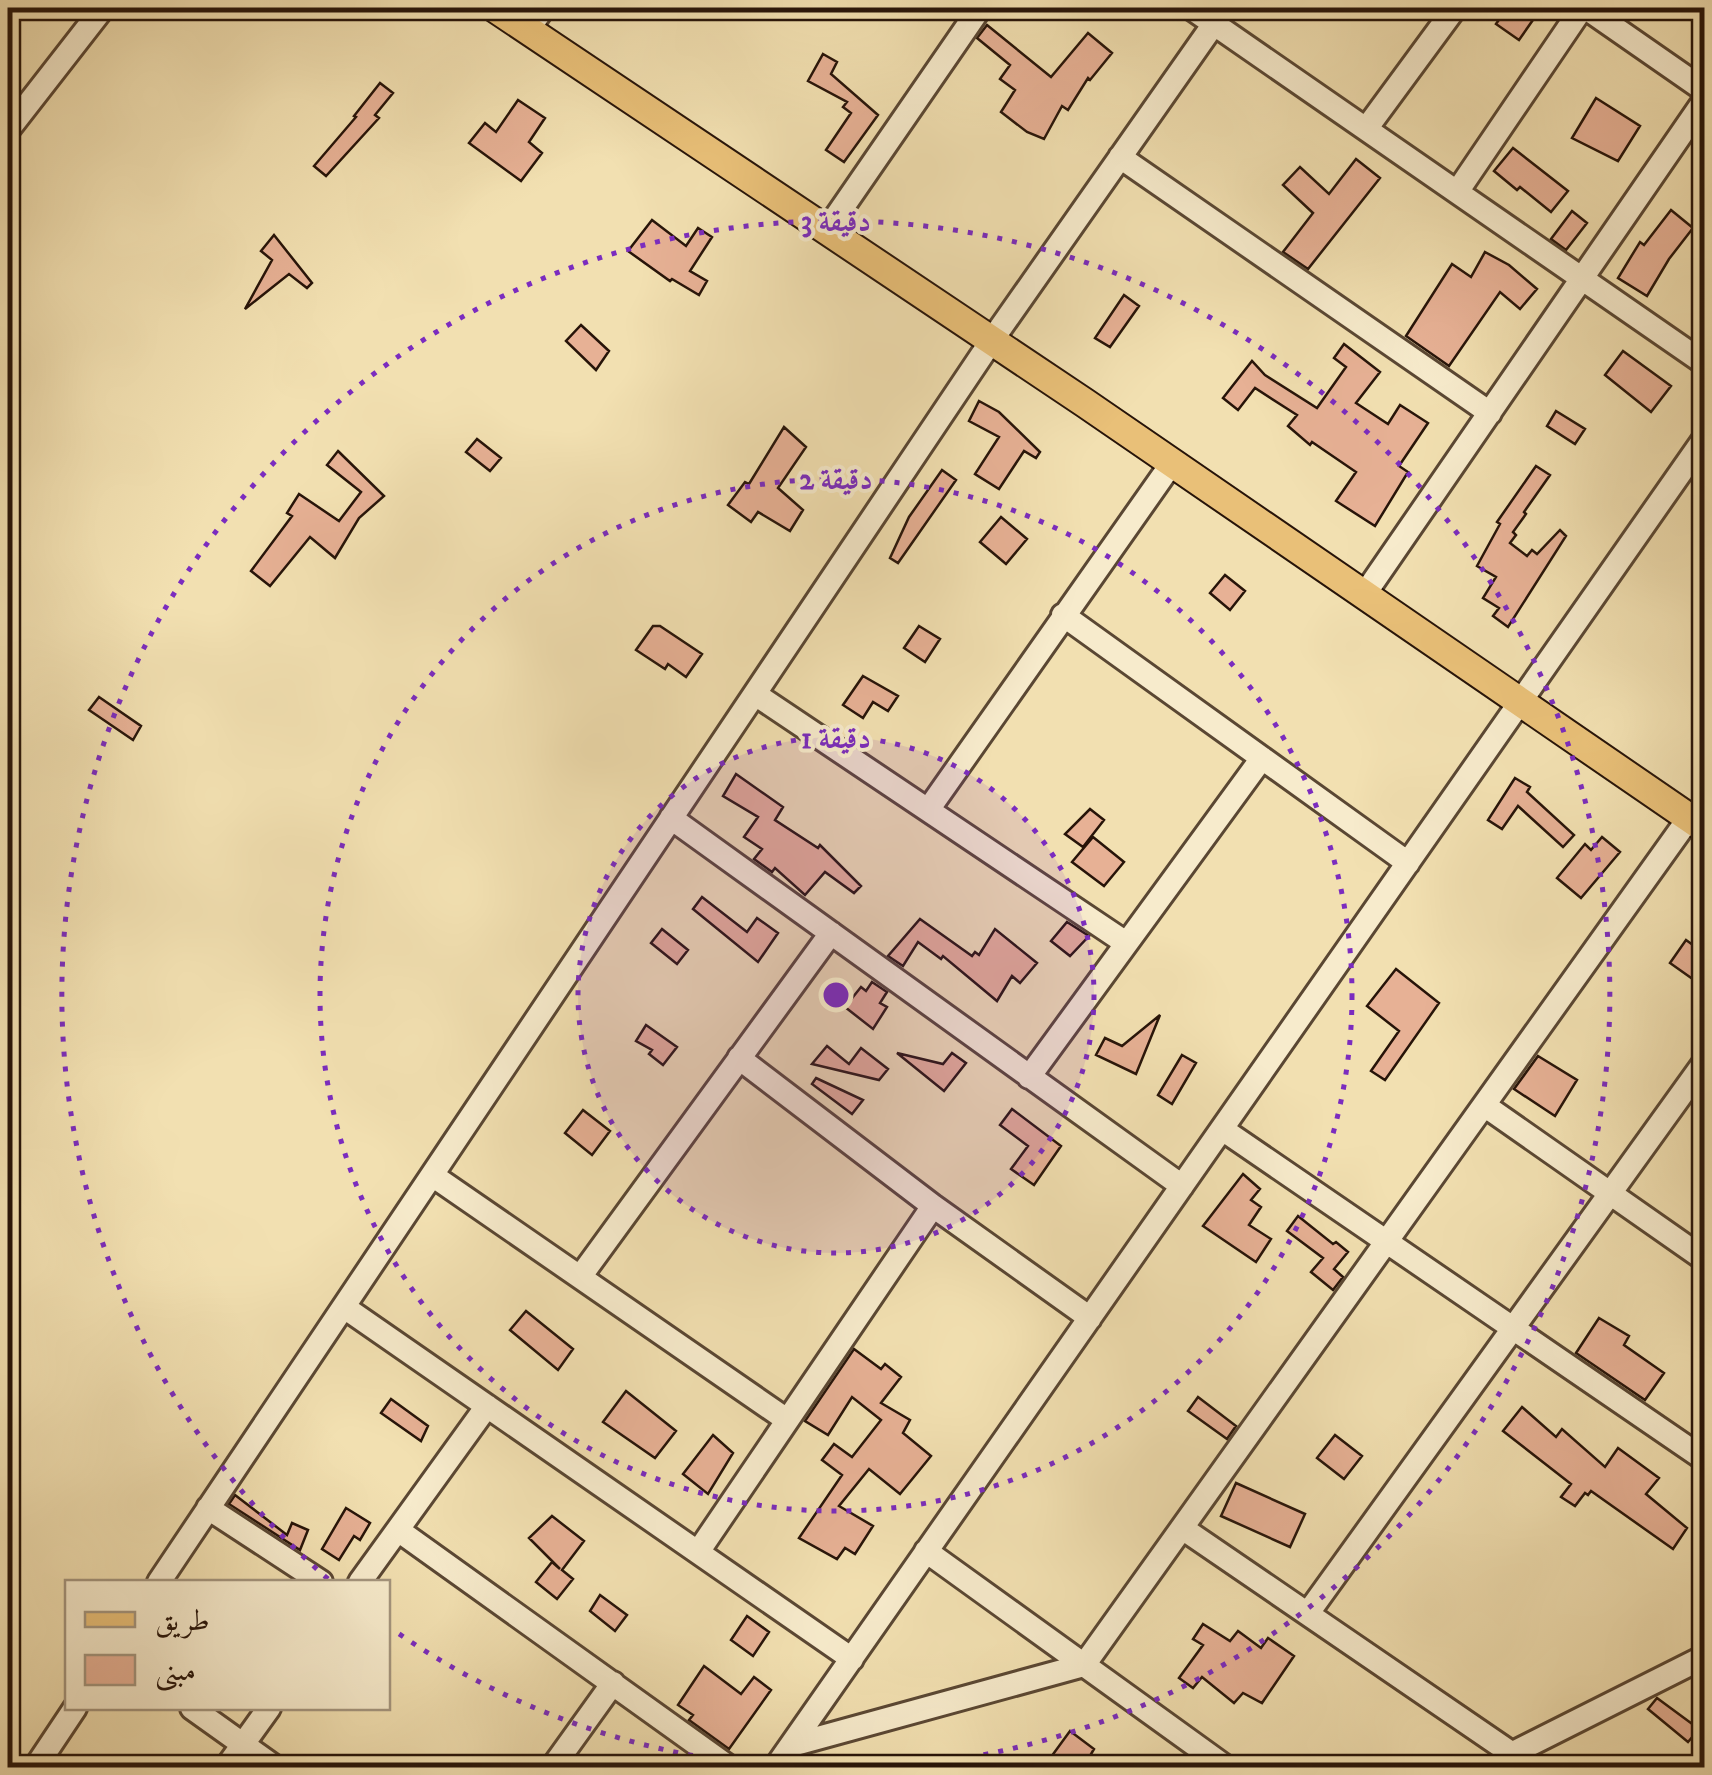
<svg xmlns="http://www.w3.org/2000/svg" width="1712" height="1775" viewBox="0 0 1712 1775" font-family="'IM FELL DW Pica',Amiri,serif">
  <rect width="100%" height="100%" fill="#f2e0b1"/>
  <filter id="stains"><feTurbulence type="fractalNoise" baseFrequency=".002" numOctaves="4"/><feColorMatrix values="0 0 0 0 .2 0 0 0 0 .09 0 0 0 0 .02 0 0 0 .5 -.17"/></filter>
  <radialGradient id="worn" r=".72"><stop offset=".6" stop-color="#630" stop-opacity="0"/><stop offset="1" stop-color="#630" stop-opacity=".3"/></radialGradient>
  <!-- building -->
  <path fill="#e7b195" stroke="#271409" stroke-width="2.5" d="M1507,8H1521L1535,17L1519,40L1496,24Z
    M987,25L1051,77L1088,33L1112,53L1090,80L1088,78L1068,110L1062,106L1044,139L1027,132L1001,112L1015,90L1000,79L1010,65L977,38Z
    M823,54L837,62L831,74L878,115L844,162L826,150L851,113L843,107L847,102L808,81Z
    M380,83L393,93L375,115L379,118L326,176L314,166L356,117L354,116Z
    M1596,98L1640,126L1618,161L1572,138Z
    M518,100L545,118L529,142L542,153L521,181L469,143L485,123L496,132Z
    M1513,148L1568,191L1551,212L1520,187L1517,190L1494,171Z
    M1356,159L1380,178L1308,269L1283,252L1313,213L1283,185L1300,167L1329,194Z
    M1671,210L1693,228L1669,259L1647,296L1618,278L1640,242L1644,245Z
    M1572,211L1587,223L1566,250L1551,239Z
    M652,220L686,246L698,228L712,237L690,271L707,281L699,295L672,279L670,281L628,251Z
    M274,235L312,283L307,288L289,274L245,309L272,260L261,251Z
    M1485,252L1509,265L1537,289L1520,309L1500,292L1449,366L1406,336L1452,264L1471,277Z
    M1124,295L1139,306L1110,347L1095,338Z
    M581,325L609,351L596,370L566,341Z
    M1344,344L1380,372L1356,403L1388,424L1400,405L1428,423L1399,466L1408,472L1375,526L1336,501L1356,472L1312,442L1310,445L1288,426L1297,415L1255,388L1238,410L1223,398L1252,361L1265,375L1317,408L1346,367L1334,358Z
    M1623,351L1671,386L1651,412L1605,375Z
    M979,401L999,412L1040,452L1036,458L1024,451L999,489L975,474L999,437L969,421Z
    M1556,411L1585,429L1575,444L1547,426Z
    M784,427L806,447L778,488L803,510L790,531L758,512L751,522L728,505L745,482L749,484Z
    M477,439L501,458L490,471L466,452Z
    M338,451L384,496L359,518L335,558L310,537L270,586L251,571L292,516L287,513L299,494L339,521L361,492L327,465Z
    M1536,466L1550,475L1524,512L1526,514L1513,532L1516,535L1510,543L1527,556L1532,550L1537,554L1560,530L1566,536L1508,627L1493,616L1499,608L1483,598L1496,577L1477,566L1500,524L1497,522Z
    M942,470L956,480L898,563L890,558L909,517Z
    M1001,517L1027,539L1006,564L980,542Z
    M1225,575L1245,591L1230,610L1210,593Z
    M653,626H660L702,654L686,677L668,664L665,669L636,650Z
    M919,626L940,639L925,662L904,648Z
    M863,676L898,696L888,711L873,702L863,718L843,705Z
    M99,697L141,726L133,740L89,710Z
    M736,774L783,807L775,820L818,848L820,845L861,886L854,893L825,872L805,895L775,868L772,872L754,859L762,849L744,837L758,817L723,796Z
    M1515,778L1530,787L1527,792L1574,835L1563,847L1518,806L1502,829L1488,820Z
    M1090,809L1104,820L1083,847L1065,834Z
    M1093,837L1124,862L1104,886L1072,862Z
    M1602,837L1620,852L1581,898L1557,878L1585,844L1591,850Z
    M702,897L747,932L757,918L778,933L758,962L693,909Z
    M920,919L972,956L975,952L979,955L995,929L1037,963L1020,983L1012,976L997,1001L943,956L941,959L918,942L903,966L888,956Z
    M1067,922L1089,936L1070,956L1051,941Z
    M662,929L688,950L677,964L651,943Z
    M1686,940L1704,953V987L1670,963Z
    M1396,969L1439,1003L1385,1080L1371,1071L1399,1031L1367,1006Z
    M872,982L887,992L880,1003L887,1007L873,1029L845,1007L861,987L866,991Z
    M1160,1015L1136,1074L1096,1055L1105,1038L1122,1046Z
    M646,1025L677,1047L663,1065L649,1054L652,1050L636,1041Z
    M827,1046L849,1064L861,1048L888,1069L879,1080L812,1064Z
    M897,1053L943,1064L952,1053L966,1063L944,1091Z
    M1182,1055L1196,1063L1172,1104L1158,1095Z
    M1538,1056L1577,1080L1555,1116L1514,1089Z
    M816,1078L863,1100L852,1114L812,1084Z
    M1012,1109L1061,1146L1034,1185L1011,1169L1028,1146L1000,1125Z
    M583,1110L610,1131L592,1155L565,1133Z
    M1243,1174L1260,1189L1251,1200L1261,1207L1249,1225L1271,1239L1256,1262L1203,1226Z
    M1298,1216L1333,1244L1336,1242L1348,1252L1334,1269L1343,1277L1333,1290L1311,1272L1323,1258L1287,1231Z
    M526,1311L573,1349L558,1370L510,1330Z
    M1599,1318L1629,1336L1624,1345L1664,1373L1645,1400L1576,1353Z
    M854,1349L881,1369L885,1364L901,1377L881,1403L910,1420L903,1433L931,1456L900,1494L869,1469L839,1506L873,1526L855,1554L845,1548L837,1559L799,1538L842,1475L822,1460L834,1444L852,1457L881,1420L852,1397L828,1435L805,1421Z
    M626,1391L676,1431L655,1458L603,1422Z
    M1198,1397L1236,1426L1227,1439L1188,1411Z
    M391,1399L428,1426L421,1441L381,1413Z
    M1522,1407L1556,1437L1562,1429L1605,1467L1618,1448L1659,1478L1646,1494L1687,1528L1673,1549L1591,1491L1588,1495L1585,1493L1575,1506L1561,1497L1571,1484L1503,1431Z
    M713,1435L733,1453L708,1494L683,1474Z
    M1335,1435L1362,1456L1344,1479L1317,1458Z
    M1236,1483L1305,1514L1290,1547L1221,1516Z
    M235,1495L287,1535L292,1523L308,1530L300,1550L229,1504Z
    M346,1508L370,1523L360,1540L354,1536L339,1560L322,1549Z
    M552,1516L584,1541L562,1570L573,1579L557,1599L536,1582L552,1562L560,1569L529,1538Z
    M600,1595L627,1615L615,1631L590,1611Z
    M747,1616L769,1632L753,1656L731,1640Z
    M1203,1624L1230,1641L1238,1631L1261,1648L1268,1638L1294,1656L1262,1703L1243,1693L1234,1703L1202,1677L1193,1688L1179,1678L1203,1645L1193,1639Z
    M704,1666L741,1694L754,1677L771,1690L729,1749L689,1720L693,1715L678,1705Z
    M1657,1698L1699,1729L1688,1742L1648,1709Z
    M1070,1731L1094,1749L1083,1768H1043Z"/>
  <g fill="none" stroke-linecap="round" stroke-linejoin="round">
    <defs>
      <path id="minor" d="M1191,8L1704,363
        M1586,8L1704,90
        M528,30L543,8
        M1366,129L1455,8
        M8,130L103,8
        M1120,157L1490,413
        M1457,192L1582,8
        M827,230L980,8
        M1364,595L1704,101
        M1063,615L1408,863
        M755,694L1126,943
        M928,810L1172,463
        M671,818L1182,1186
        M739,1058L933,1206L1090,1318
        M1029,1077L1262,758
        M1484,1105L1704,1259
        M1222,1129L1704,1459
        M432,1175L787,1420
        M580,1277L831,933
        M344,1307L852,1659
        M208,1508L321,1582
        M1182,1528L1533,1768
        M398,1530L730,1768
        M926,1551L1227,1768
        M698,1552L933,1206
        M159,1582L992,340L1225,8
        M360,1582L487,1406
        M1308,1613L1704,1063
        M192,1708L276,1768
        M792,1745L1084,1665L1689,818
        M1513,1753L1704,1657
        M35,1768L75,1708
        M226,1768L269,1708
        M552,1768L613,1683
        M775,1768L1704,439"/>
      <path id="major" d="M495,8L1085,403L1704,828"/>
    </defs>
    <!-- minor casing -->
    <use href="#minor" stroke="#5a4733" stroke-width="28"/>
    <!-- major casing -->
    <use href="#major" stroke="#271409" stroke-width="32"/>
    <!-- minor -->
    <use href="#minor" stroke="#f7ebcc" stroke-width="22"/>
    <!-- major -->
    <use href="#major" stroke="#e9c078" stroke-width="28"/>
  </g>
  <!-- distance rings -->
  <circle cx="836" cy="995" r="258" fill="#7b2cbf" fill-opacity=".12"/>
  <g fill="none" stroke="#7b2cbf" stroke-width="5" stroke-dasharray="5 10">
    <circle cx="836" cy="995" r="258"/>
    <circle cx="836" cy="995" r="516"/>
    <path d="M782 1767A774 774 0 0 1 392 1629M328 1579A774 774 0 1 1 890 1767"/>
  </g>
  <circle cx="836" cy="995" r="15" fill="#7b2cbf" stroke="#f7ebcc" stroke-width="5"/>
  <g font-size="30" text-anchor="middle" font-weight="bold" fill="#7b2cbf" stroke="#f7ebcc" stroke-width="8" stroke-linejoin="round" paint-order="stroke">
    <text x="836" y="231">3 دقيقة</text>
    <text x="836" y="489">2 دقيقة</text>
    <text x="836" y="748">1 دقيقة</text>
  </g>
  <!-- margin -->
  <rect width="1712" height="1775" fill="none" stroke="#f2e0b1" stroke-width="40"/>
  <rect x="10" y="10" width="1692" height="1755" fill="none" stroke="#271409" stroke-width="5"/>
  <rect x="20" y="20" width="1672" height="1735" fill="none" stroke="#271409" stroke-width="2.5"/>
  <!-- legend -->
  <rect x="65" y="1580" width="325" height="130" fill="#f7ebcc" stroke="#a4957e" stroke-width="2.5"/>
  <rect x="85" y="1612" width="50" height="15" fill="#e9c078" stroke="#a4957e" stroke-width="2.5"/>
  <text x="155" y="1630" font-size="30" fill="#271409">طريق</text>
  <rect x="85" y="1655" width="50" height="30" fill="#e7b195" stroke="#a4957e" stroke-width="2.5"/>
  <text x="155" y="1680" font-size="30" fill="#271409">مبنى</text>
  <rect width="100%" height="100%" filter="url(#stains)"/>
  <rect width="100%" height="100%" fill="url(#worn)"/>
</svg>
